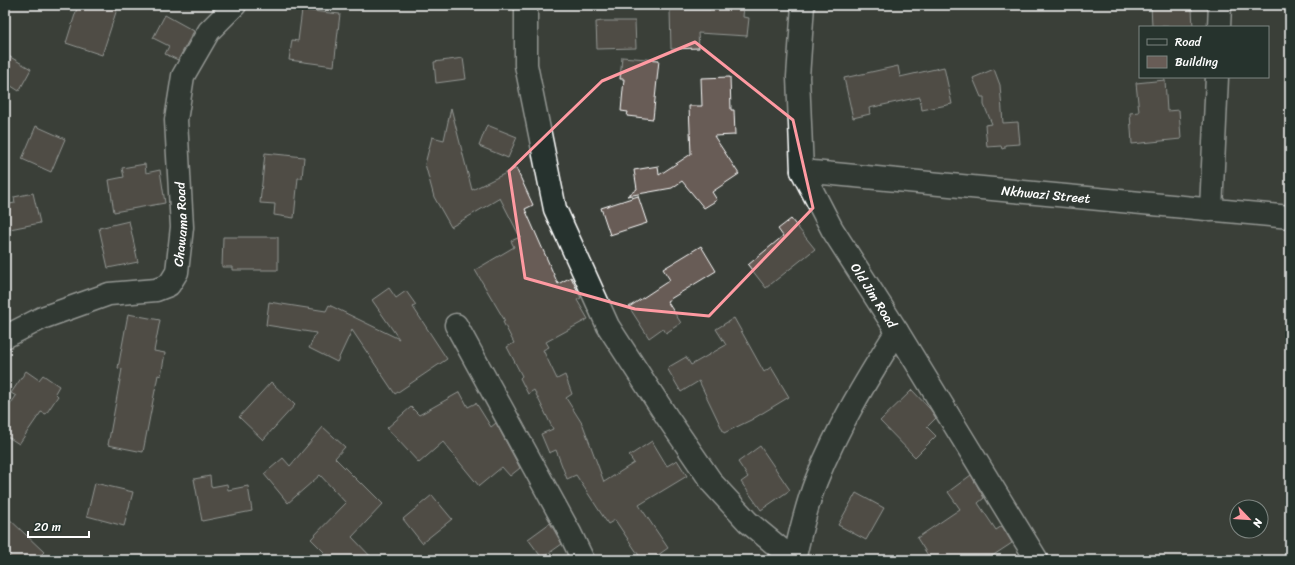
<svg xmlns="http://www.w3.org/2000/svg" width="1295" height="565" viewBox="0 0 1295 565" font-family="Sriracha,sans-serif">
  <rect width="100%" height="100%" fill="#3a3f39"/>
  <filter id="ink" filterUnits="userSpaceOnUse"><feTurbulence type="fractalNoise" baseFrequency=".025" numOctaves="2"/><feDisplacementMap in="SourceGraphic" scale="8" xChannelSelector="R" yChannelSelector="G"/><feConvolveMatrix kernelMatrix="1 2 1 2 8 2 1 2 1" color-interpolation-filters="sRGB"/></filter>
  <g filter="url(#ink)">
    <!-- building -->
    <path fill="#685c56" stroke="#fff" d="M78,5H105L117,9L102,55L66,43Z
      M711,5H744L743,17L749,18L747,36L698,33L699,48L671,49L670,10H710Z
      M1151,5H1183V9H1192L1193,27L1152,26Z
      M302,10L340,14L334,66L289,60L292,40L298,41Z
      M165,15L194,31L178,60L165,54L169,46L153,38Z
      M602,21H635L636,48L597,49L596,22Z
      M5,54L31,69L19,91L5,82Z
      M622,57L659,60L653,119L627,116L628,112L621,111L624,79H620Z
      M463,58L466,79L436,83L434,62Z
      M898,66L900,77L944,67L952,104L922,110L920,97L869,108L870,114L853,118L844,78Z
      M994,69L1000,85L1003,123L1018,122L1020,144L1005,145V148L1002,149L1001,146L987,147L985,125L992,124L984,105V97H981L973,78Z
      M730,77L731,110H734L735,135L714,136L739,174L712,192L717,200L704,208L682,181L672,188L627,196L637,189L634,170L658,166L659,175L691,154L689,106H702L701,78Z
      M1165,80L1167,111L1179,110L1181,139L1132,144L1130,113L1139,112L1136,83Z
      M451,108L472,190L516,168L533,205L525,209L558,284L571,277L581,298L577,300L588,319L546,342L549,347L543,350L557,379L565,375L572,394L566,398L583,425L604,482L634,463L629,456L652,441L667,466L677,460L687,476L639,505L668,548L651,560H642L615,520L608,524L576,475L567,479L556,450L549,453L541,434L553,429L534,390L528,394L520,378L522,376L507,347L514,343L503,322L505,321L475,270L514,247L511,241L520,237L500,198L451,227L434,197L425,164L432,137L444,140Z
      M487,125L517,137L508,158L479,146Z
      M36,126L65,139L51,172L22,159Z
      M265,153L304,157L302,178H298L294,218L274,215L275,204L260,203Z
      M145,164L146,173L160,170L165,203L114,212L109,180L124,177L122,168Z
      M33,193L40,223L5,230V205L15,203L14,197Z
      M638,196L647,223L610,235L601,208Z
      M791,219L815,249L766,288L748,265L783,236L778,229Z
      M129,221L138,262L108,268L99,228Z
      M223,237H278V270H232V267H222Z
      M701,246L716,271L667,301L681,323L666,333L663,328L649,338L629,307L670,280L663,269Z
      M389,288L396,298L406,291L416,305L413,307L447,359L395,394L352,330L337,362L309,348L316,333L266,325L269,302L326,311L329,305L399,339L372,300Z
      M128,314L160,320L154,351L165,353L161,376L158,375L143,452L108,445L122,369L118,368Z
      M734,318L764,372L771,367L789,397L751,420L724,433L699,381L681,392L667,368L686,357L691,365L726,345L716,329Z
      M26,371L39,380L43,375L59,386L55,393L58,396L46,414L41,412L19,444L5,435V412L16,396L11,393Z
      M271,382L295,405L263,440L239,417Z
      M912,390L930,409L936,418L927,427L936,436L915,457L880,421Z
      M460,392L468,407L476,403L491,427L496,423L520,468L510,476L502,467L479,486L443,442L419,463L387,428L411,407L419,415Z
      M323,427L345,447L335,458L361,484L362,483L383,504L352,537L374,560H332L311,539L346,503L320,475L288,503L264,474L283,458L290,466Z
      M760,446L790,490L761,510L741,482L748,477L738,462Z
      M971,475L984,498L978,503L996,530L1002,526L1012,543L986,560H931L917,538L960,509L948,492Z
      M210,476L211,487L227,484L228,490L248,486L252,511L202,521L194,479Z
      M95,483L133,492L124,526L87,516Z
      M856,493L884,508L866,540L838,525Z
      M432,495L452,519L422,543L403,519Z
      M5,515L44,552L36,560H13L5,552Z
      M550,523L562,544L542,558L528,539Z"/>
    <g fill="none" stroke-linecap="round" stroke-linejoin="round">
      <defs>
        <g id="minor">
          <path d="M526,5V65L555,209L608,326L667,417L713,484L748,522L794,560C800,534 806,506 816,481C837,428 867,379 897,331"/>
          <path d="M1219,27L1220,5"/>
          <path id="s1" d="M802,171L1290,217"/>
          <path d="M1211,210L1217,77"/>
          <path d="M456,325L570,533L583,560"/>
          <path id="s2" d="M5,337L42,318L109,294L156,290L169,285L177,272L182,227L176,120L183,76L209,31L235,5"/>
        </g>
        <g id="tertiary">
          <path id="s3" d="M803,5L798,77L802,171L832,229L897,331L1037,560"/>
        </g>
      </defs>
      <!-- minor casing -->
      <use href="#minor" stroke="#fff" stroke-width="25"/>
      <!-- tertiary casing -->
      <use href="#tertiary" stroke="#fff" stroke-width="25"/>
      <!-- minor -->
      <use href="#minor" stroke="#26332d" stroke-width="22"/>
      <!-- tertiary -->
      <use href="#tertiary" stroke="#26332d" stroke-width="22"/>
    </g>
  </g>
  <!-- marked area -->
  <path d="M0 0H1295V565H0ZM695,42L793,120L813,208L709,316L635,309L525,278L509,171L602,81Z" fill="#3a3f39" fill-opacity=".55" fill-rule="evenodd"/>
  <path fill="none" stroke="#ff9aa2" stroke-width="3" stroke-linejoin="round" d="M695,42L793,120L813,208L709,316L635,309L525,278L509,171L602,81Z"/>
  <g text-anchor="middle" stroke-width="4" stroke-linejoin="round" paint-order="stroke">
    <!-- street labels -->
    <g font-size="13" fill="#fff" stroke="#26332d">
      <text dy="5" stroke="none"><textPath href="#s1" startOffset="245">Nkhwazi Street</textPath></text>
      <text dy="5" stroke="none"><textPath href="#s2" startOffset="237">Chawama Road</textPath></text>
      <text dy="5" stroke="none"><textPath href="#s3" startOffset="310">Old Jim Road</textPath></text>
    </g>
  </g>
  <!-- margin -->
  <rect width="1295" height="565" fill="none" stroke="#26332d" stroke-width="20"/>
  <rect x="10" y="10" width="1275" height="545" fill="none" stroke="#fff" stroke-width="1.5" filter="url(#ink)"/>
  <!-- legend -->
  <rect x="1139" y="26" width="130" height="52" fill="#26332d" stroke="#7d8581"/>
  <rect x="1147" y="39" width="20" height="6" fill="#26332d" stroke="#7d8581"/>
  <text x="1175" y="46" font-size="12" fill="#ffffff">Road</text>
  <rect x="1147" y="56" width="20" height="12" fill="#685c56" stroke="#7d8581"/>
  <text x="1175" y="66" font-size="12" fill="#ffffff">Building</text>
  <!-- north arrow -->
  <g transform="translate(1249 519) rotate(115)"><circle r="19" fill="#26332d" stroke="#7d8581"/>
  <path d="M0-3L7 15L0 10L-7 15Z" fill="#ff9aa2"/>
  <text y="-6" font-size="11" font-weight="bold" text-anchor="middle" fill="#ffffff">N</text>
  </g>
  <!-- scale -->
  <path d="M28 531v6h61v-6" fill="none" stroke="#ffffff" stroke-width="2"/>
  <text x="34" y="531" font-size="12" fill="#ffffff" stroke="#26332d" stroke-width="3" paint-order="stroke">20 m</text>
</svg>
